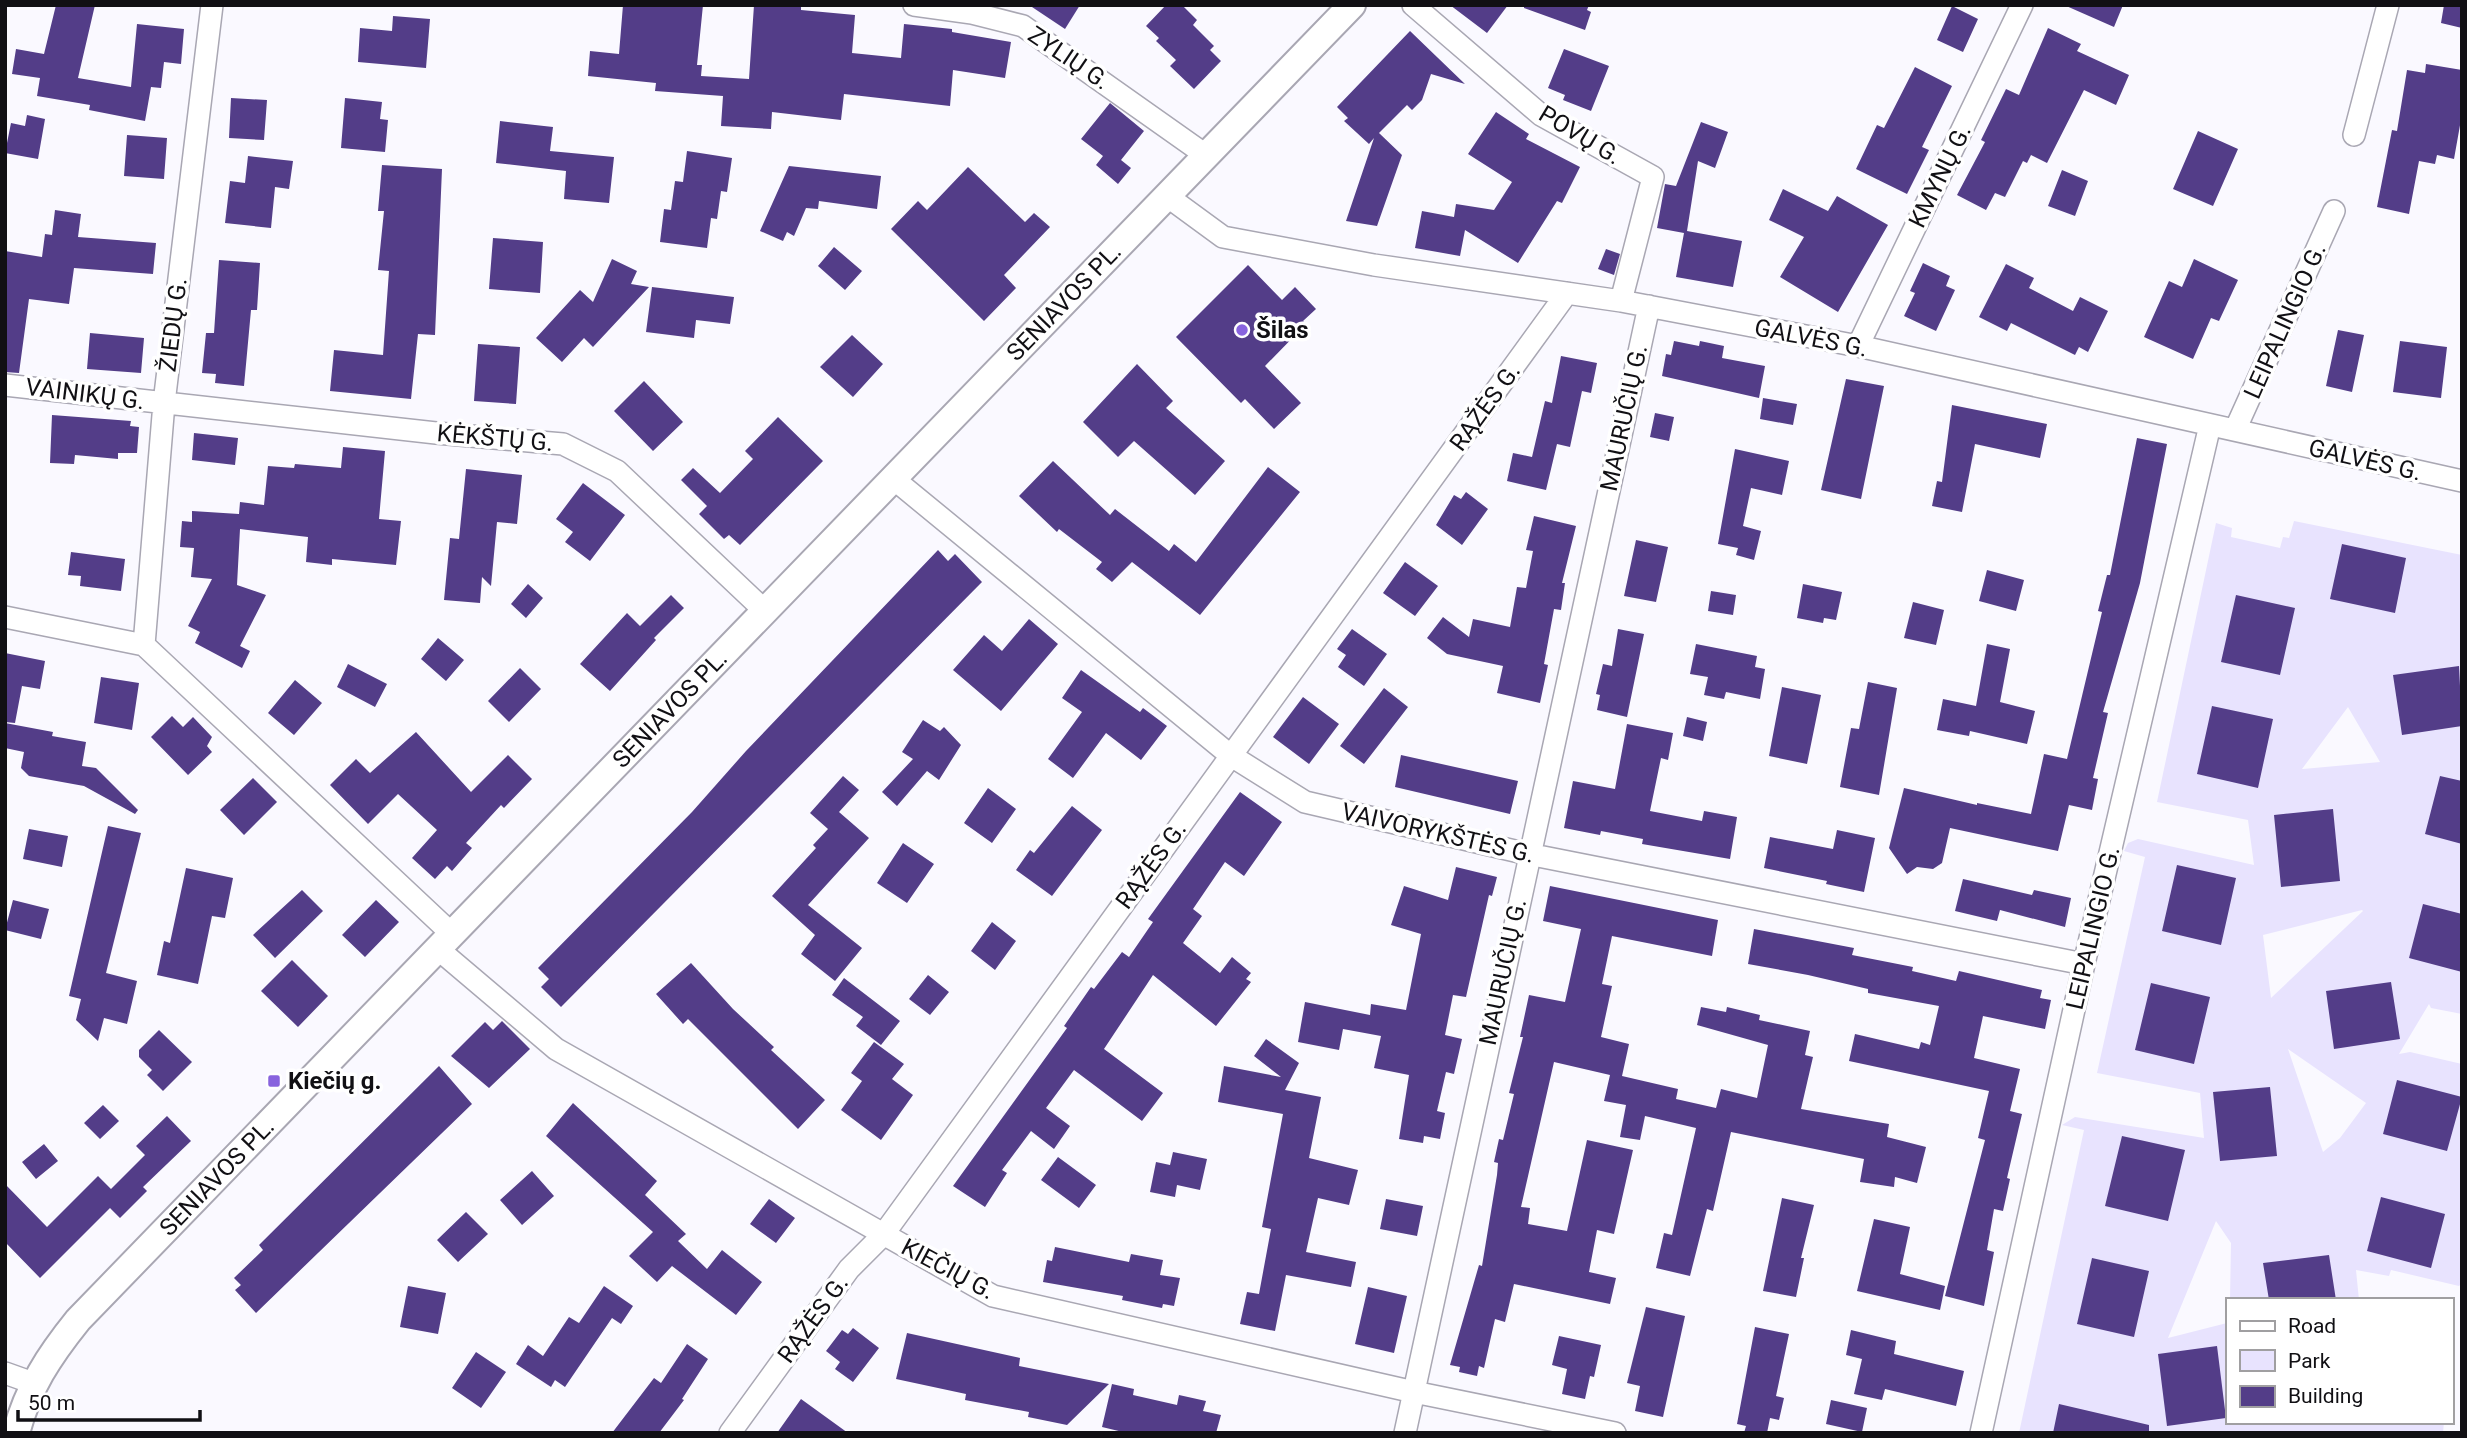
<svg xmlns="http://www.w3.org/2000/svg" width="2467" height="1438" viewBox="0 0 2467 1438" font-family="Roboto,sans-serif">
  <rect width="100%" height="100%" fill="#faf9ff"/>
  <!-- green -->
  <path fill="#e8e3fe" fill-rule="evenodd" d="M2294,521L2462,555V1014L2431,1008L2429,1004L2399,1054L2410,1052L2462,1064V1283L2459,1286L2391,1270L2389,1276L2356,1270L2359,1300H2230L2231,1243L2216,1221L2168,1338L2227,1323V1422H2444L2443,1433H2019L2084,1130L2062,1125L2075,1117L2204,1138L2200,1093L2097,1073L2145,857L2124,851L2128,843L2138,839L2254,865L2248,820L2157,802L2216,523L2232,528L2231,537L2280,548L2283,537L2289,538ZM2348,707L2380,762L2303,769H2302ZM2362,910L2363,911L2271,998L2263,935ZM2288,1049L2366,1103L2340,1138L2323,1152Z"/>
  <!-- building -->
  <path fill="#533d88" d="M56,5H95L78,78L131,87L137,24L184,29L181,64L164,62L161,88L151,87L145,121L89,110L90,105L37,96L40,78L12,74L16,49L44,54Z
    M623,5H703L697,65H702L701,76L749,79L754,5H801V10L855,15L852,53L901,58L904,24L952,29V32L1011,42L1005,78L953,70L950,106L844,94L841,120L772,112L771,129L721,126L723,96L655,91L656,83L588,76L590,51L619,54Z
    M1029,5H1080L1065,29Z
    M1166,5H1182L1197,20L1193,25L1214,46L1210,50L1221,61L1194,89L1170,66L1176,60L1156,41L1159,38L1146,26Z
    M1450,5H1508L1487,33Z
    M1524,5H1589L1587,10L1591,12L1585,30L1524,8Z
    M2064,5H2123L2114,27Z
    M2444,5H2462V28L2441,23Z
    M1952,6L1978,19L1963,52L1937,40Z
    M393,16L430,19L426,68L358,62L360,28L392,31Z
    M2048,28L2081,44L2077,51L2129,75L2116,105L2084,90L2047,163L2031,155L2027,163L2023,161L2005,197L1995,193L1986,210L1957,195L1985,142L1981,140L2006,89L2019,95Z
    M1410,31L1465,84L1431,74L1422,100L1412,110L1407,105L1379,133L1402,155L1377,226L1346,221L1374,138L1369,144L1344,121L1348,118L1337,107Z
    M1564,49L1609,66L1591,111L1563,100L1565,95L1548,88Z
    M2426,64L2462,70V114L2454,159L2437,155L2435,164L2419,161L2409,214L2377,207L2392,130L2397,131L2407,70L2425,73Z
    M1915,67L1952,86L1922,147L1929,150L1907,194L1856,169L1877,125L1884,128Z
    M231,98L267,100L264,140L229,138Z
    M345,98L382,102L380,119L388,120L385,152L341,148Z
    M1110,103L1144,131L1121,160L1131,168L1118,184L1096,165L1103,156L1081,139Z
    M1496,112L1529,134L1526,139L1580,167L1562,203L1557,201L1518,263L1465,230L1460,256L1415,248L1422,211L1454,217L1456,204L1494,210L1512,182L1468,154Z
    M27,115L45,119L38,159L5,153L11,123L25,126Z
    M500,121L553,127L550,151L614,157L609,203L564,199L566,171L496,163Z
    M1701,122L1728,132L1715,168L1698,161L1687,231L1742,241L1733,287L1676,277L1684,233L1657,228L1665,184L1676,186Z
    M2198,131L2238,149L2213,206L2173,189Z
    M127,135L167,138L164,179L124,176Z
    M687,151L732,158L727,192L721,191L717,219L711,218L707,248L660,242L664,209L671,210L675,181L683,182Z
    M248,156L293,161L289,189L275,187L271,228L225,223L230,181L245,183Z
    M382,165L442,169L435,335L418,334L411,399L330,391L334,350L383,355L389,271L378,270L384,211H378Z
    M789,166L881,176L877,209L819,201L818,209L806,208L794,236L787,232L783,241L760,231Z
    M968,167L1025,222L1034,213L1050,227L1004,275L1016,288L984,321L891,229L918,201L927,210Z
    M2062,170L2088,181L2075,216L2048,206Z
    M1783,189L1828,211L1837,196L1888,225L1838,312L1780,277L1804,237L1769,220Z
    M55,210L81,214L78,237L156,243L153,274L74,268L69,304L29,299L19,373L5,372V251L42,257L45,234L52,235Z
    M493,238L543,242L540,293L489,289Z
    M834,247L862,271L845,290L818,266Z
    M1606,249L1620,254L1614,275L1598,269Z
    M612,259L637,271L631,284L649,287L593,347L584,338L562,362L536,338L580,290L593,302Z
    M2194,259L2238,280L2219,321L2211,318L2193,359L2144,337L2169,281L2182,287Z
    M219,260L260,263L257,310H251L244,386L215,383L216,374L202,373L206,333H214Z
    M1923,263L1950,276L1946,286L1955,290L1936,331L1904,316L1915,293L1910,291Z
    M2006,264L2034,278L2029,288L2073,311L2080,297L2108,311L2088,352L2079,347L2075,355L2011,323L2007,331L1979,317Z
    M1248,265L1282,300L1295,287L1316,309L1303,321L1306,324L1265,366L1301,403L1274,429L1245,399L1241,403L1176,337Z
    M652,287L734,297L730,324L696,320L694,338L646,332Z
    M2338,330L2364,335L2352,392L2326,386Z
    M90,333L144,338L141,373L87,369Z
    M852,335L883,364L853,397L820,367Z
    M1674,341L1699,346L1700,341L1724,346L1722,358L1765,366L1759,398L1662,376L1666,354L1671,355Z
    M2400,341L2447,347L2441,398L2393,392Z
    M478,344L520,347L516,404L474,401Z
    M1561,356L1597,363L1591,393L1582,391L1570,447L1557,444L1546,490L1507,481L1513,453L1532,457L1545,401L1552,403Z
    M1137,364L1173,401L1166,408L1225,461L1195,495L1134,441L1118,457L1083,422Z
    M1846,379L1884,386L1861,499L1821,490Z
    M644,381L683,422L653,451L614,411Z
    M1763,398L1797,404L1793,425L1760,419Z
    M1952,405L2047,424L2040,458L1975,444L1962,512L1932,506L1937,481L1942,482Z
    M1655,413L1674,417L1669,441L1650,437Z
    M52,415L131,421L130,426L139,427L137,453H118V459L75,455L74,464L50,463Z
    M778,417L823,461L740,545L729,535L724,539L699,514L707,506L681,480L693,468L720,493L753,459L745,451Z
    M194,433L238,438L235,465L192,460Z
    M2137,438L2167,444L2140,583L2103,712L2108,713L2093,778L2098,779L2092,810L2069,805L2058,851L1950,828L1942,863L1933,869L1917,867L1907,874L1889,848L1904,788L1977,805V803L2031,814L2044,754L2067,759L2102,612L2098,611L2107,575H2110Z
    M343,447L385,451L379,519L401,521L396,565L332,559V565L306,562L308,537L240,529L237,585L266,595L240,646L250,651L242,668L195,643L200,632L188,626L212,579L191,577L194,548L180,547L182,521L192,522V511L239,514L240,502L264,505L268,466L294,468L295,464L341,468Z
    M1735,449L1789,461L1782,495L1751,488L1743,526L1761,531L1754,560L1736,555L1738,548L1718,544Z
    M1053,461L1110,515L1115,509L1169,551L1174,544L1196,562L1268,467L1300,492L1200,615L1132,562L1112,582L1096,569L1102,562L1059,529L1057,532L1019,496Z
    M466,469L522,475L517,524L497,522L491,586L482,577L480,603L444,600L450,538L459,539Z
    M583,483L625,515L590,561L565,542L573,532L556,519Z
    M1466,492L1488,509L1462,545L1436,525L1454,495L1461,499Z
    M1534,516L1576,526L1562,583H1565L1561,610L1554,609L1544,664L1548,665L1540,703L1497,693L1503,666L1447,654L1427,638L1443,617L1469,637L1473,619L1510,627L1517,587L1526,588L1533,551L1526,550Z
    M1636,540L1668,547L1656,602L1624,596Z
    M2342,544L2406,558L2395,613L2330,599Z
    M938,550L948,561L955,554L982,582L561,1007L541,987L549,979L538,968L692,812L746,751Z
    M71,552L125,559L121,591L80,586L81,576L68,575Z
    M1405,562L1438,586L1415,616L1383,593Z
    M1987,570L2024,580L2016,611L1979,601Z
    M528,584L543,598L526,618L511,604Z
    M1803,584L1842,592L1836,620L1824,618L1823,623L1797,618Z
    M1711,591L1736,595L1733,615L1708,611Z
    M671,595L684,608L654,638L656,640L610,691L580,664L627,613L640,626Z
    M2236,595L2295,608L2280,675L2221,662Z
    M1913,602L1944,610L1936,645L1904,638Z
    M1029,619L1058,644L1001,711L953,670L984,635L1002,651Z
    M1352,629L1387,654L1364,686L1338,667L1346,655L1337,649Z
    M1618,629L1644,634L1627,717L1597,710L1600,695L1596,694L1603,664L1612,666Z
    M438,638L464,660L446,681L421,659Z
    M1696,644L1757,656L1755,667L1765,669L1760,699L1726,692L1724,699L1704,695L1708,677L1690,674Z
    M1987,644L2010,649L2000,702L2035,711L2027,744L1970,731L1969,736L1937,730L1943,699L1976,706Z
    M5,653L45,661L40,689L22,686L15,723L5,722Z
    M348,664L387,684L375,707L337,687Z
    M2459,666L2462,726L2402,735L2393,675Z
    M520,668L541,689L509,722L488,701Z
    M1081,670L1140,712L1143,708L1167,726L1141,760L1106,733L1073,778L1048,759L1082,712L1062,698Z
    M101,677L139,683L132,730L94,723Z
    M295,680L322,703L294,735L268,713Z
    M1868,682L1897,688L1879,795L1840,787L1851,728L1859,729Z
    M1782,687L1821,695L1807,764L1769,756Z
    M1384,688L1408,707L1364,764L1340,746Z
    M1303,697L1339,724L1309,764L1273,737Z
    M2212,706L2273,719L2258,788L2197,774Z
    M172,716L183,727L193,717L212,737L207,746L212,752L188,775L151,737Z
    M1687,717L1707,722L1703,741L1683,736Z
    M923,720L940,731L944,727L961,745L939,780L927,771L897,806L882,792L913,759L902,752Z
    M5,723L53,732L52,736L86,742L82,766L96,768L138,810L135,814L84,786L29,776L21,768L24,752L5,748Z
    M1627,724L1673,733L1668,760L1661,758L1650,811L1702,821L1704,811L1737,817L1730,859L1642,844L1643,839L1601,831L1600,835L1564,828L1573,781L1615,789Z
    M416,732L471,792L508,755L532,779L504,808L501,805L466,843L472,848L452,871L447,866L435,879L412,858L437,830L398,794L368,824L330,785L356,759L370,773Z
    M1401,755L1518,781L1510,814L1395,787Z
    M843,776L859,790L839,812L869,838L808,905L862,948L835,981L801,954L815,935L772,896L816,848L813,845L828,829L810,813Z
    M2440,776L2462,781V844L2425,834Z
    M253,778L277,802L244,835L220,810Z
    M988,788L1016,809L992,843L964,823Z
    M1240,792L1282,822L1244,876L1225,862L1193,909L1202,916L1183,943L1220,973L1232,957L1251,973L1246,979L1251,982L1216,1026L1153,975L1104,1049L1163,1093L1142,1121L1074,1070L1046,1108L1070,1126L1054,1149L1031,1131L1002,1170L1007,1173L985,1207L953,1186L1067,1028L1064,1026L1091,987L1094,989L1122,952L1129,957L1153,922L1148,919Z
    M1072,806L1102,830L1052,896L1016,870L1030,850L1034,853Z
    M2333,809L2340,881L2281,887L2274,815Z
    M108,826L141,833L106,973L137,981L127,1024L104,1018L98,1041L76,1020L81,999L69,996Z
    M29,829L68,836L62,867L23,859Z
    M1837,830L1875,838L1864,892L1826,884L1827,881L1764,868L1770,837L1833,849Z
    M903,843L934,864L907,903L877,883Z
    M2177,865L2236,878L2221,945L2162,931Z
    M1456,867L1497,877L1492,896L1489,895L1466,997L1453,995L1445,1035L1462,1039L1454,1074L1446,1072L1437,1111L1445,1113L1440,1139L1424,1136L1423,1143L1399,1139L1409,1075L1374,1068L1381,1036L1343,1029L1339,1050L1298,1042L1305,1002L1370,1015L1371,1004L1406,1010L1421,934L1391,925L1404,886L1448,900Z
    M186,868L233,878L225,918L212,916L198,984L157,975L164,941L170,943Z
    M1963,879L2032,895L2034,890L2071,898L2065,927L2000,910L1997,921L1955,911Z
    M1550,886L1718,920L1712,956L1612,936L1602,984L1612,986L1601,1037L1629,1044L1622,1076L1678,1089L1676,1099L1716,1108L1721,1089L1757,1098L1768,1045L1697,1025L1701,1007L1726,1012L1727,1007L1760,1015L1759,1020L1810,1031L1805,1055L1813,1057L1801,1109L1889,1124L1887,1137L1926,1147L1917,1183L1895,1177L1894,1187L1860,1182L1864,1159L1731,1132L1713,1211L1707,1209L1690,1276L1656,1268L1664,1233L1672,1235L1696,1128L1645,1116L1640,1140L1620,1137L1626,1105L1604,1101L1610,1075L1554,1062L1521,1207L1530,1208L1528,1224L1567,1231L1587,1140L1633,1150L1614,1234L1597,1230L1589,1272L1616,1278L1610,1304L1514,1284L1505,1322L1495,1319L1484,1368L1479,1366L1477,1376L1459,1372L1460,1367L1450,1365L1479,1265L1482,1266L1497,1175L1498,1163L1494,1162L1499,1139L1503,1140L1514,1094L1509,1093L1523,1037H1520L1529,995L1565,1002L1581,929L1543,921Z
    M302,890L323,911L275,958L253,935Z
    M13,900L49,909L41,939L5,930Z
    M376,900L399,922L365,957L342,935Z
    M2423,904L2462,914V972L2409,958Z
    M992,922L1016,941L995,970L971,951Z
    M1754,929L1854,948L1852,955L1913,967L1912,971L1956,981L1959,971L2042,990L2040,998L2051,1000L2045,1029L1983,1016L1974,1058L2020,1069L2010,1111L2022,1114L2007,1178L2010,1179L2003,1211L1994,1209L1987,1250L1994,1252L1984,1306L1945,1296L1985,1140L1978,1138L1989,1091L1849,1061L1855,1034L1919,1049L1921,1042L1930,1045L1939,1006L1868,993V989L1808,975L1748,964Z
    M292,960L328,996L298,1027L261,991Z
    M691,963L733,1009L774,1047L771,1050L825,1100L798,1129L688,1019L683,1024L656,994Z
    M928,975L949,992L930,1015L909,999Z
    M844,978L900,1021L881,1045L856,1026L863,1017L832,995Z
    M2391,982L2400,1039L2334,1049L2326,991Z
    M2151,983L2210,997L2194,1064L2135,1050Z
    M502,1021L530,1049L489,1088L451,1056L485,1022L493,1030Z
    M159,1030L192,1062L163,1091L147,1075L152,1070L139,1057V1050Z
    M1266,1039L1299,1063L1285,1090L1321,1097L1309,1158L1358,1170L1349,1205L1318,1198L1306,1252L1356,1262L1351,1287L1286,1275L1275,1331L1240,1324L1247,1292L1259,1294L1271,1229L1262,1227L1283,1114L1218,1102L1224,1066L1281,1077L1254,1056Z
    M874,1042L904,1064L892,1079L913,1095L881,1140L841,1110L862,1081L851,1073Z
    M439,1066L472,1104L256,1313L235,1290L241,1285L234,1278L263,1250L259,1245Z
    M2397,1080L2462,1097L2447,1151L2383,1134Z
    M2270,1087L2277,1156L2220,1161L2213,1092Z
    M573,1103L657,1181L645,1195L686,1234L678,1241L707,1269L722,1250L762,1282L736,1315L672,1266L657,1282L629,1256L653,1232L546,1136Z
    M103,1105L119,1121L100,1139L84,1123Z
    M167,1116L191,1141L143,1187L147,1191L120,1218L110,1208L40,1278L5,1242V1184L47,1227L98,1176L111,1189L145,1155L136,1146Z
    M2122,1136L2185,1150L2168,1221L2105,1206Z
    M44,1144L58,1161L36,1179L22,1162Z
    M1173,1152L1207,1159L1200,1190L1177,1185L1175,1197L1150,1192L1156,1162L1170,1165Z
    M1058,1157L1096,1185L1079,1208L1041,1180Z
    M532,1171L554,1196L522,1225L500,1200Z
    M2381,1197L2445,1214L2431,1268L2367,1251Z
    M1782,1198L1814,1205L1801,1258H1804L1796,1297L1763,1291Z
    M769,1199L795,1218L776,1243L750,1224Z
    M1386,1199L1423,1206L1417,1236L1380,1229Z
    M466,1212L488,1234L458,1262L437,1240Z
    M1874,1219L1910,1227L1900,1274L1945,1286L1940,1310L1857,1291Z
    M1055,1247L1129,1262L1131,1254L1163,1260L1160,1275L1180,1278L1174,1306L1163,1304L1162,1308L1122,1300L1123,1296L1043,1282L1047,1260L1052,1261Z
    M2329,1255L2336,1300H2269L2263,1263Z
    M2092,1258L2149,1271L2134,1337L2077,1324Z
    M408,1286L446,1293L438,1334L400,1327Z
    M604,1286L633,1306L621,1324L612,1318L565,1387L555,1380L551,1387L516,1364L528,1345L543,1356L569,1317L579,1323Z
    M1368,1287L1407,1296L1394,1353L1355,1344Z
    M1646,1307L1685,1316L1663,1417L1635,1411L1640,1386L1627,1383Z
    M1755,1327L1789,1334L1776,1396L1784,1398L1779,1420L1770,1418L1767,1433H1744L1746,1426L1737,1424Z
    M853,1328L879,1348L853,1382L835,1369L840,1362L826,1351L842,1330L848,1334Z
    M1851,1330L1896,1341L1894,1354L1964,1371L1956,1406L1885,1389L1882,1400L1854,1394L1862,1359L1846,1355Z
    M907,1333L1020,1358L1019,1366L1109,1384L1067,1425L1028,1417L1029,1412L965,1400L966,1394L896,1379Z
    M1559,1336L1601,1345L1594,1377L1590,1376L1585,1399L1562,1394L1567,1369L1552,1365Z
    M687,1344L708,1359L682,1399L684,1400L659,1433H612L654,1378L661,1383Z
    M2217,1346L2226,1418L2167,1426L2158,1354Z
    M476,1352L506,1372L481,1408L452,1388Z
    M1112,1384L1134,1389L1133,1395L1177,1405L1179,1395L1206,1401L1203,1411L1221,1415L1216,1433H1127L1102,1427Z
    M801,1399L848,1433H777Z
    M1831,1400L1867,1408L1862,1432L1826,1424Z
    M2059,1404L2149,1425V1433H2053Z"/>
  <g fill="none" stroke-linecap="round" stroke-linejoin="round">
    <defs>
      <path id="minor" d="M914,5L972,13L1023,26L1207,156
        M1413,5L1541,115L1653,177L1621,301
        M2354,135L2388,5
        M1167,196L1223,237L1374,265L1621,301L1858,346L2462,481
        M1858,346L2022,5
        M5,385L436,433L563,444L617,471L765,611
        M2235,430L2334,211
        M895,480L1230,755L1305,802L1528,854L2084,964
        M5,617L144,645L452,934
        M144,645L164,403L212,5
        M438,949L556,1049L993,1296L1414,1392L1615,1433
        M5,1373L33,1383
        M730,1433L849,1269L883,1235L1567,293
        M1405,1433L1649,306
        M1981,1433L2084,964L2210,425"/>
      <path id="tertiary" d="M16,1433C28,1388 49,1356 78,1320L1352,5"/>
    </defs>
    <!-- minor casing -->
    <use href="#minor" stroke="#a9a7b3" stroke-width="24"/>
    <!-- tertiary casing -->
    <use href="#tertiary" stroke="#a9a7b3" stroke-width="30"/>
    <!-- minor -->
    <use href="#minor" stroke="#fff" stroke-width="21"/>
    <!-- tertiary -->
    <use href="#tertiary" stroke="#fff" stroke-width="26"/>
  </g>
  <!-- markers -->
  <g fill="#8863de" stroke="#fff" stroke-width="2.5">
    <circle cx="1242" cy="330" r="7"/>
    <rect x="267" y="1074" width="14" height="14" rx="3.5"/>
  </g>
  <g text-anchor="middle" stroke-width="7" stroke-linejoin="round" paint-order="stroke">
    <!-- street labels -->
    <g font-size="24" fill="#111014" stroke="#fff">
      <text transform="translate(1069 58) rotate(34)" y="8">ZYLIŲ G.</text>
      <text transform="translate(1580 135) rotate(31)" y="8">POVŲ G.</text>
      <text transform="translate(1940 176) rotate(-64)" y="8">KMYNŲ G.</text>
      <text transform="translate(1064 302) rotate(-46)" y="8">SENIAVOS PL.</text>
      <text transform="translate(2285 321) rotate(-66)" y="8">LEIPALINGIO G.</text>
      <text transform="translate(173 325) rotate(-83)" y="8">ŽIEDŲ G.</text>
      <text transform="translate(1811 338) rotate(11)" y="8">GALVĖS G.</text>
      <text transform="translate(85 394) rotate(7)" y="8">VAINIKŲ G.</text>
      <text transform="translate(1485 407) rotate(-54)" y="8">RĄŽĖS G.</text>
      <text transform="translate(1624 418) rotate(-78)" y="8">MAURUČIŲ G.</text>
      <text transform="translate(495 438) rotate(5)" y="8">KĖKŠTŲ G.</text>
      <text transform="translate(2365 460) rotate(13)" y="8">GALVĖS G.</text>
      <text transform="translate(670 709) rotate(-46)" y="8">SENIAVOS PL.</text>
      <text transform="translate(1438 833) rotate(13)" y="8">VAIVORYKŠTĖS G.</text>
      <text transform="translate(1151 865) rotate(-54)" y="8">RĄŽĖS G.</text>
      <text transform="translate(2093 928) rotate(-77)" y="8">LEIPALINGIO G.</text>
      <text transform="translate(1503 972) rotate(-78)" y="8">MAURUČIŲ G.</text>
      <text transform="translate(217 1177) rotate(-46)" y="8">SENIAVOS PL.</text>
      <text transform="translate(948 1269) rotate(28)" y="8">KIEČIŲ G.</text>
      <text transform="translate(813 1319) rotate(-54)" y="8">RĄŽĖS G.</text>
    </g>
    <!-- poi labels -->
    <g font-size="24" font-weight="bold" fill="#111014" stroke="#fff" text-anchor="start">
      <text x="1256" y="338">Šilas</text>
      <text x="288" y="1089">Kiečių g.</text>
    </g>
  </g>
  <!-- border -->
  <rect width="2467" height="1438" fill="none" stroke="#111014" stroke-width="14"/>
  <!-- legend -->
  <rect x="2226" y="1298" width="228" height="126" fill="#ffffff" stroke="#a09fa1" stroke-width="2"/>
  <rect x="2240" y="1321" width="35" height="10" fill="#ffffff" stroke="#a09fa1" stroke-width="2"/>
  <text x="2288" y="1333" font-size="21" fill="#111014">Road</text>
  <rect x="2240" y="1350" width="35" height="21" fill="#e8e3fe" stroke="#a09fa1" stroke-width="2"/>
  <text x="2288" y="1368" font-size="21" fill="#111014">Park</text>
  <rect x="2240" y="1386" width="35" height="21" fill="#533d88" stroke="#a09fa1" stroke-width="2"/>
  <text x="2288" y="1403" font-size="21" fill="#111014">Building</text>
  <!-- scale -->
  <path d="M18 1410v10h182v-10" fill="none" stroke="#111014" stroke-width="3.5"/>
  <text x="28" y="1410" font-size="21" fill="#111014" stroke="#ffffff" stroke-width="5" paint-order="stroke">50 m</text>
</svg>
